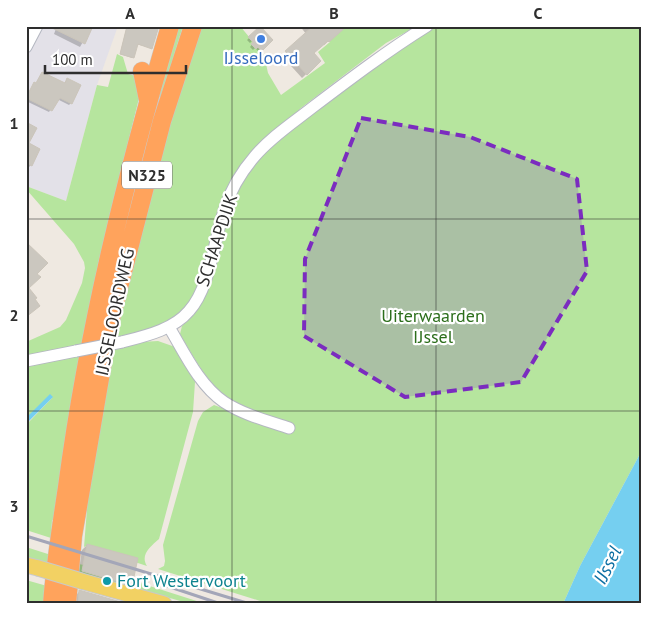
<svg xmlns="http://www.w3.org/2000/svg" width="667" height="630" viewBox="0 0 667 630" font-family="'PT Sans',sans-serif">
  <rect width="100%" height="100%" fill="#efe9e1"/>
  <!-- industrial -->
  <path fill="#e3e1e8" d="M26,26H118L97,85L66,201L26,186Z"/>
  <!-- green -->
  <path fill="#b6e59e" d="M176,26H183L161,98L155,95Z
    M196,26H240L264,55L268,73L281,95L325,63L318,52L330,42L318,26H417L386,43L301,108L238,170L201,281C181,326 156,331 111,338Z
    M435,26H641V452L580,566L563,604H270L158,569L164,566L165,561L163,545L198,421L203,412L214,405L225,409L228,399C206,381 194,358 180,334L182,326L194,313L232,199L248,171L280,137L416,37Z
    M117,54L123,57L128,74L136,76L140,94L99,260L86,328L84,345L26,358V342L60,327L66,320L82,283L85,268L84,262L74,244L26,189V186L66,201L97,85L108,87Z
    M158,341L178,348L193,370L195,382L193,412L159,539C150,547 140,555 147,566L86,546L84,547L90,471L111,350L141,342Z
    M82,353L56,521L52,520L51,538L26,530V425L53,397L26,418V365Z
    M26,547L51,555L50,564L26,557Z
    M78,564L84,565L206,604H191L81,573L77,571Z
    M26,580L47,586L45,604H26Z"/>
  <!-- water -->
  <path fill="#75cff0" d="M50,394L53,397L26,424V418Z
    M641,452V604H563L580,566Z"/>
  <!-- shadow -->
  <path fill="#0003" d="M57,26H92L80,47L54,34Z
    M127,26L151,48L136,44L132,58L120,54Z
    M300,26H345L324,45L323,44L312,53L320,61L302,78L282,56L306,34Z
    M260,28L272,40L259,52L255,48L253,50L250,47L256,40L254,39L250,43L247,40Z
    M67,79L71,103L69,105L57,99L49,112L26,101V98L64,84Z
    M26,124L27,144L31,165L28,168L26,167Z
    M87,545L131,585L127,590L78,576L82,550Z
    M79,592L123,604H74L75,596Z"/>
  <!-- building -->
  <path fill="#cbc7bf" stroke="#cbc5ba" d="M48,26H93L85,44Z
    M127,26H159L152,49L138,44L134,58L120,54Z
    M260,26L273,40L262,51L258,47L256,49L251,44L253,42L248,37Z
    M313,26H347L329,42L328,41L314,53L321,61L307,75L285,51Z
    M42,72L65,83L67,78L81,85L72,104L60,98L52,111L26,98L34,82L36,83Z
    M26,122L37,128L29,143L40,149L32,166L26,163Z
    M26,242L48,263L37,274L41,277L29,288L37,298L35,299L40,306L26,317Z
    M87,544L138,558L132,586L82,571Z
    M79,590L128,604H78Z"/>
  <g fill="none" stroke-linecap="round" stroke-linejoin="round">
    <defs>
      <path id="minor" d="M26,47L37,26
        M169,327C184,352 199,385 224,402C244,415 268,421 289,428
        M122,342C145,336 173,330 189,311C211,287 214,237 225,208C231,189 242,171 255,156C271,137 294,122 313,107C350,79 387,51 427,26
        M26,361L76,351"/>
      <path id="major" d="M26,565L38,568
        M81,581L164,604"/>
      <path id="highway" d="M142,71L148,100
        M52,604C55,565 61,526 67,487C88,329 125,179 170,26
        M67,604L73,536L109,326L162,121L193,26"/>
    </defs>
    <!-- minor casing -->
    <use href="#minor" stroke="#b4b7c1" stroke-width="13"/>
    <!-- major casing -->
    <use href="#major" stroke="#c9c9c9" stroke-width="17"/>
    <!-- highway casing -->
    <use href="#highway" stroke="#c9c9c9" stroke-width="19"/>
    <!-- minor -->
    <use href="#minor" stroke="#fff" stroke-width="11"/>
    <!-- major -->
    <use href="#major" stroke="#f2d163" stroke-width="15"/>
    <!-- highway -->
    <use href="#highway" stroke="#ffa35c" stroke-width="18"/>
    <!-- rail -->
    <path stroke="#a3a6b8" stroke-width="3" d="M26,536L250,604
      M167,586L221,604"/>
    <defs>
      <path id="minor-bridge" d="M76,351L122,342"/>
      <path id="major-bridge" d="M38,568L81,581"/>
    </defs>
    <!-- minor-bridge casing -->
    <use href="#minor-bridge" stroke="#b4b7c1" stroke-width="13" stroke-linecap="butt"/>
    <!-- major-bridge casing -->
    <use href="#major-bridge" stroke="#c9c9c9" stroke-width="17" stroke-linecap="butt"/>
    <!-- minor-bridge -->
    <use href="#minor-bridge" stroke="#fff" stroke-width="11"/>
    <!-- major-bridge -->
    <use href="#major-bridge" stroke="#f2d163" stroke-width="15"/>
  </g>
  <!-- marked area -->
  <path fill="#7b2cbf" fill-opacity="0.2" stroke="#7b2cbf" stroke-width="4" stroke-dasharray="10 6" stroke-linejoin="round" d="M361,118L470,137L577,179L587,271L521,382L405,397L304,336L305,259Z"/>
  <!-- grid -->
  <path fill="none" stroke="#2e2e2e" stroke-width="1" stroke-opacity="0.55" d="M232,26V604M436,26V604M26,219H641M26,411H641"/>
  <!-- markers -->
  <circle fill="#3f7fe0" stroke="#fff" stroke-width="2" cx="261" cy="39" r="5"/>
  <circle fill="#0f9aa8" stroke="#fff" stroke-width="2" cx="107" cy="581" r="5"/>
  <g text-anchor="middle" stroke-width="4.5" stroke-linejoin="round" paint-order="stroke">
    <!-- shield labels -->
    <rect fill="#fff" stroke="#6d6d6d" stroke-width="1" x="122" y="161.5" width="50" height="27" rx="4"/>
    <g font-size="16" font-weight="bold" fill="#2e2e2e">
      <text x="147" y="181">N325</text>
    </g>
    <!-- shop labels -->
    <g font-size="18" fill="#366cbe" stroke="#fff">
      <text x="261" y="64">IJsseloord</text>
    </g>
    <!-- street labels -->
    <g font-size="18" fill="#2e2e2e" stroke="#fff">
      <text transform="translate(217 240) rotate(-72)" y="6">SCHAAPDIJK</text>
      <text transform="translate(115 312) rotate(-78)" y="6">IJSSELOORDWEG</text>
    </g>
    <!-- park labels -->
    <g font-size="18" fill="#2c6e1b" stroke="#fff">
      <text x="433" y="322">Uiterwaarden<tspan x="433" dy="21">IJssel</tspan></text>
    </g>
    <!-- culture labels -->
    <g font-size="18" fill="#0d838f" stroke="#fff" text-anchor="start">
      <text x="117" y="587">Fort Westervoort</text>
    </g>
    <!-- water labels -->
    <g font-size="19" font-style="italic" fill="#0d6fa3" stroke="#fff">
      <text transform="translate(607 565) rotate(-64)" y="7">IJssel</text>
    </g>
  </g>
  <!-- border -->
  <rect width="667" height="630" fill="none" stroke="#ffffff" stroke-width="55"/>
  <!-- scale -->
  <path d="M45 65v8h141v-8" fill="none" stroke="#2e2e2e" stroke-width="2.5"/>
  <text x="52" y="65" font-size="15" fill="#2e2e2e" stroke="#ffffff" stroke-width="4" paint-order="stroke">100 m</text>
  <rect x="28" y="28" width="612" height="574" fill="none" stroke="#2e2e2e" stroke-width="2"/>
  <g font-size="16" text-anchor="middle" font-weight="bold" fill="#2e2e2e">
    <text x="130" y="19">A</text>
    <text x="334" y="19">B</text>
    <text x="538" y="19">C</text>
    <text x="14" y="129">1</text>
    <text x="14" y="321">2</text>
    <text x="14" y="512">3</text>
  </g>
</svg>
